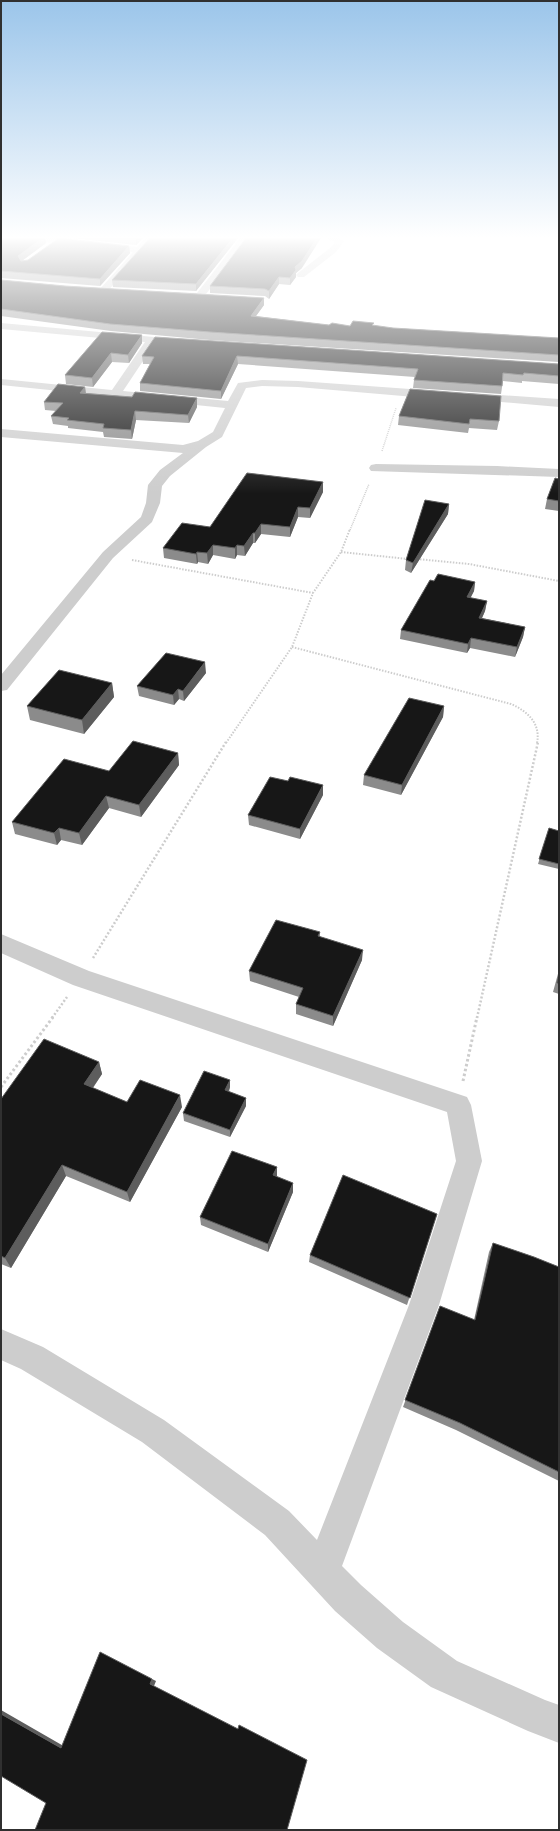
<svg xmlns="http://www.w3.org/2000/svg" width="560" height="1831" viewBox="0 0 560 1831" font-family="'Public Sans',sans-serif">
  <rect width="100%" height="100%" fill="#fff"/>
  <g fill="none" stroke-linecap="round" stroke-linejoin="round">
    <!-- path-far3 -->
    <path stroke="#cdcdcd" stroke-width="1.5" stroke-dasharray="1 1" stroke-linecap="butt" d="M382,451L396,408
      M350,530L369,484"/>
    <!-- path-far2 -->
    <path stroke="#cdcdcd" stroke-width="2" stroke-dasharray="1.5 1.5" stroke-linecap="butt" d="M341,552L408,559
      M417,559L469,564L559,581
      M132,560L313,593
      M292,647L511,704C527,711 541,723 537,743
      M226,743L292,647L313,593L341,552L350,529"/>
    <!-- path-far1 -->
    <path stroke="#cdcdcd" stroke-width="2.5" stroke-dasharray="2 2" stroke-linecap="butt" d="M93,958L226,742
      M52,1018L67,997
      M477,1018L538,742"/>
    <!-- path -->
    <path stroke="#cdcdcd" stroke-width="3" stroke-dasharray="2.5 2.5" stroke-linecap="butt" d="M463,1081L477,1017
      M1,1087L53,1017"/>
    <!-- minor -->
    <path fill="#cdcdcd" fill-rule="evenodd" d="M31,238H58L137,247L145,238H154L106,293L103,294L98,291L100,289L133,252L35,241Z
      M240,238H249L203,298L169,297L167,295L169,293L172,292L197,293Z
      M325,238H339L344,241L336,252L304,277H298L296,275L298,273L330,248L335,242Z
      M1,323L187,340L188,342L187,344L183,345L155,343L123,391L228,401L238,383L262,380L298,381L438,391L444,395L438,399L298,387L262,386L246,388L222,437L206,447L170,476L162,486L160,503L152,522L113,558L7,690L1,691V675L103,552L141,517L146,503L148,485L160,470L183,453L1,437V429L183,445L198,441L213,432L225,408L1,385V379L112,390L145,342L1,329Z
      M471,393L559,399V407L467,399L465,397Z
      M376,464L497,466L559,469V477L371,471L369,468L371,465Z
      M1,934L89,971L467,1097L471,1105L482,1161L439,1305L342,1566L361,1585L403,1622L457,1661L545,1700L559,1705V1743L528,1731L431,1687L377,1648L335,1611L265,1535L142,1442L21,1369L1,1360V1329L43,1347L164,1420L289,1511L317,1540L409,1305L456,1161L447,1112L73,985L1,953Z"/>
  </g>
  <!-- wall -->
  <path fill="#8b8b8b" d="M1,238H45L46,243L22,261L28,260L129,246L130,253L100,286L1,278Z
    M72,238H143L136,245Z
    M150,238H238L196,291L113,287L112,280Z
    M302,268L296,273V277L290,285L279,284L269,299L265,296L210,293V286Z
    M1,280L65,286L264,298V305L256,316L329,325L350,326H373L393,328L559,338V362L210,340L111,331L1,316Z
    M102,332L142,343L129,363L112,362L93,387L66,384L65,375Z
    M155,337L559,364V384L522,381V383L503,381L501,394L413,388L414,380L415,377L238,364L221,399L140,391V383L150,364H143L142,356Z
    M85,387L86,393L132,397L197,398V407L189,423L136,420L132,439L104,437L103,432L68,428V426L53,424L51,416L56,411L45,410L44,402Z
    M410,389L499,421L497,430L469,428L468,433L398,425L399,416Z
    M559,479V511L545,509L547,499Z
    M323,482V492L310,518L298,517L290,537L261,534L255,543H253L245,556L237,555L235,559L213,555L208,564L198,562L197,564L164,558L163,548L210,527Z
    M449,504L448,514L411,573L405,570L406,560Z
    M434,581L475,582L474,591L470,598L487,601L485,611L482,618L525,627L523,637L515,657L470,648L467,653L400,639L401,630Z
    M206,673L184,701L179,699L174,705L139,696L137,686Z
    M112,683L114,697L84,734L30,720L27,706Z
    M444,706L443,717L401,795L363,785L364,775Z
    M178,753L179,765L141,817L109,808L82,845L61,840L57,845L15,834L12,822L109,771Z
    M323,795L300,839L249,825L248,815Z
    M549,828L559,831V869L538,864Z
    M320,932V937L362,960L333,1026L296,1014V1004L299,997L250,981L249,971Z
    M559,970V994L553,992Z
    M99,1062L102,1074L93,1088L127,1102L182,1107L130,1202L66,1176L11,1268L1,1264V1099Z
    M230,1080V1087L229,1092L246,1098V1106L230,1137L184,1121L183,1113Z
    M277,1167L276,1177L293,1192L268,1252L201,1225L200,1217Z
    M437,1214L407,1305L309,1262L310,1255Z
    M493,1243L559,1267V1481L456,1430L403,1407L440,1306L474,1320L489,1252Z"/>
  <!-- shaded-wall -->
  <path fill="#5d5d5d" d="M43,238H45L46,243L19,263L18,256Z
    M136,238H143L136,245Z
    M233,238H238L196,291V284Z
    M317,238H321L302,268L296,273V277L290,285V278L295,267Z
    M129,246L130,253L100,286V279Z
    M279,277V284L269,299V291Z
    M264,298V305L251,323V316Z
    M142,335V343L129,363L128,355Z
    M111,353L112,362L93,387L92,378Z
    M237,356L238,364L221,399V391Z
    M85,387L86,395L80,393Z
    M197,398V407L189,423L188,415Z
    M135,411L136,420L132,439L131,430Z
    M323,482V492L310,518V508Z
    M449,504L448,514L411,573L413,563Z
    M298,507V517L290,537V527Z
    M261,524V534L255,543V533Z
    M253,533V543L245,556L244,546Z
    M213,545V555L208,564L207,553Z
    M237,545V555L235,559V548Z
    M197,552L198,562L197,564L196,554Z
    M475,582L474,591L466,607L467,597Z
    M487,601L485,611L478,627L479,618Z
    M525,627L523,637L515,657L517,647Z
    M471,638L470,648L467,653L468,644Z
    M205,662L206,673L184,701L183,691Z
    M112,683L114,697L84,734L82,720Z
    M178,689L179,699L174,705L173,695Z
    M444,706L443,717L401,795L402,785Z
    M178,753L179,765L141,817L139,805Z
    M323,785V795L300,839V829Z
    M106,796L109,808L82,845L79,833Z
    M59,828L61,840L57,845L54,833Z
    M363,950L362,960L333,1026V1016Z
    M99,1062L102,1074L87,1096L84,1084Z
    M230,1080V1087L226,1098L225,1090Z
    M180,1095L182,1107L130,1202L127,1192Z
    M246,1098V1106L230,1137V1130Z
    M62,1165L66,1176L11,1268L5,1258Z
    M277,1167V1176L273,1184V1175Z
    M293,1183V1192L268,1252V1244Z
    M152,1679L156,1681L154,1686L150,1684Z
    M1,1710L67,1748H61L1,1714Z"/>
  <!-- building -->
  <path fill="#171717" stroke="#5d5d5d" d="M1,238H43L18,256L21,261L28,260L59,238L129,246L100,279L1,271Z
    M150,238H233L196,284L112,280Z
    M246,238H317L302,261L295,267L296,270L290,278L279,277L269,291L265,289L210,286Z
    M1,280L65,286L264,298L251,316L329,325L332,323L350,326L353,321L374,323L372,325L393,328L559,338V355L210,332L110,324L1,309Z
    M102,332L142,335L128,355L111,353L92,378L65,375Z
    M155,337L559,364V376L524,373L523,375L503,373L502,386L414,380L418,369L237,356L221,391L140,383L154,357L142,356Z
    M58,384L85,387L80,393L132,397L135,392L197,398L188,415L135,411L131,430L103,428L104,424L67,420L69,418L51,416L63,403L44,402Z
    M410,389L501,396L499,421L470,419L469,424L399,416Z
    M247,473L323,482L310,508L298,507L290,527L261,524L255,533H253L244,546L237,545L235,548L213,545L207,553L197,552L196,554L163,548L182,523L210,527Z
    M555,478L559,479V501L547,499Z
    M425,500L449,504L413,563L406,560Z
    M438,574L475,582L467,597L487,601L479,618L525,627L517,647L471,638L468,644L401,630L430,580L434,581Z
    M166,653L205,662L183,691L178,689L173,695L137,686Z
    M59,670L112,683L82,720L27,706Z
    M409,698L444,706L402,785L364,775Z
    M133,741L178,753L139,805L106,796L79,833L59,828L54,833L12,822L64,759L109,771Z
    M270,777L288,781L290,777L323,785L300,829L248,815Z
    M549,828L559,831V864L539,859Z
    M276,920L320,932L318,936L363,950L333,1016L296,1004L303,988L249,971Z
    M559,974V983H557Z
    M44,1039L99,1062L84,1084L127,1102L140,1080L180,1095L127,1192L62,1165L5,1258L1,1256V1099Z
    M204,1071L230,1080L225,1090L246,1098L230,1130L183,1113Z
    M232,1151L277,1167L273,1175L293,1183L268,1244L200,1217Z
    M343,1175L437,1214L410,1298L310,1255Z
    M493,1243L534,1257L559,1267V1472L460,1423L405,1400L440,1306L475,1320Z
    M100,1652L152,1679L150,1684L238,1729L239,1725L307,1760L287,1830H35L46,1803L1,1776V1714L61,1748Z"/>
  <!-- sky -->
  <linearGradient id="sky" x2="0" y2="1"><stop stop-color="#9bc5ea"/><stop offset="0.48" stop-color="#fff"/><stop offset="1" stop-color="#fff" stop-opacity="0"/></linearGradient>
  <rect width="560" height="494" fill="url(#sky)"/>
  <!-- border -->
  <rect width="560" height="1831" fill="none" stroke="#303030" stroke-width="4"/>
</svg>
